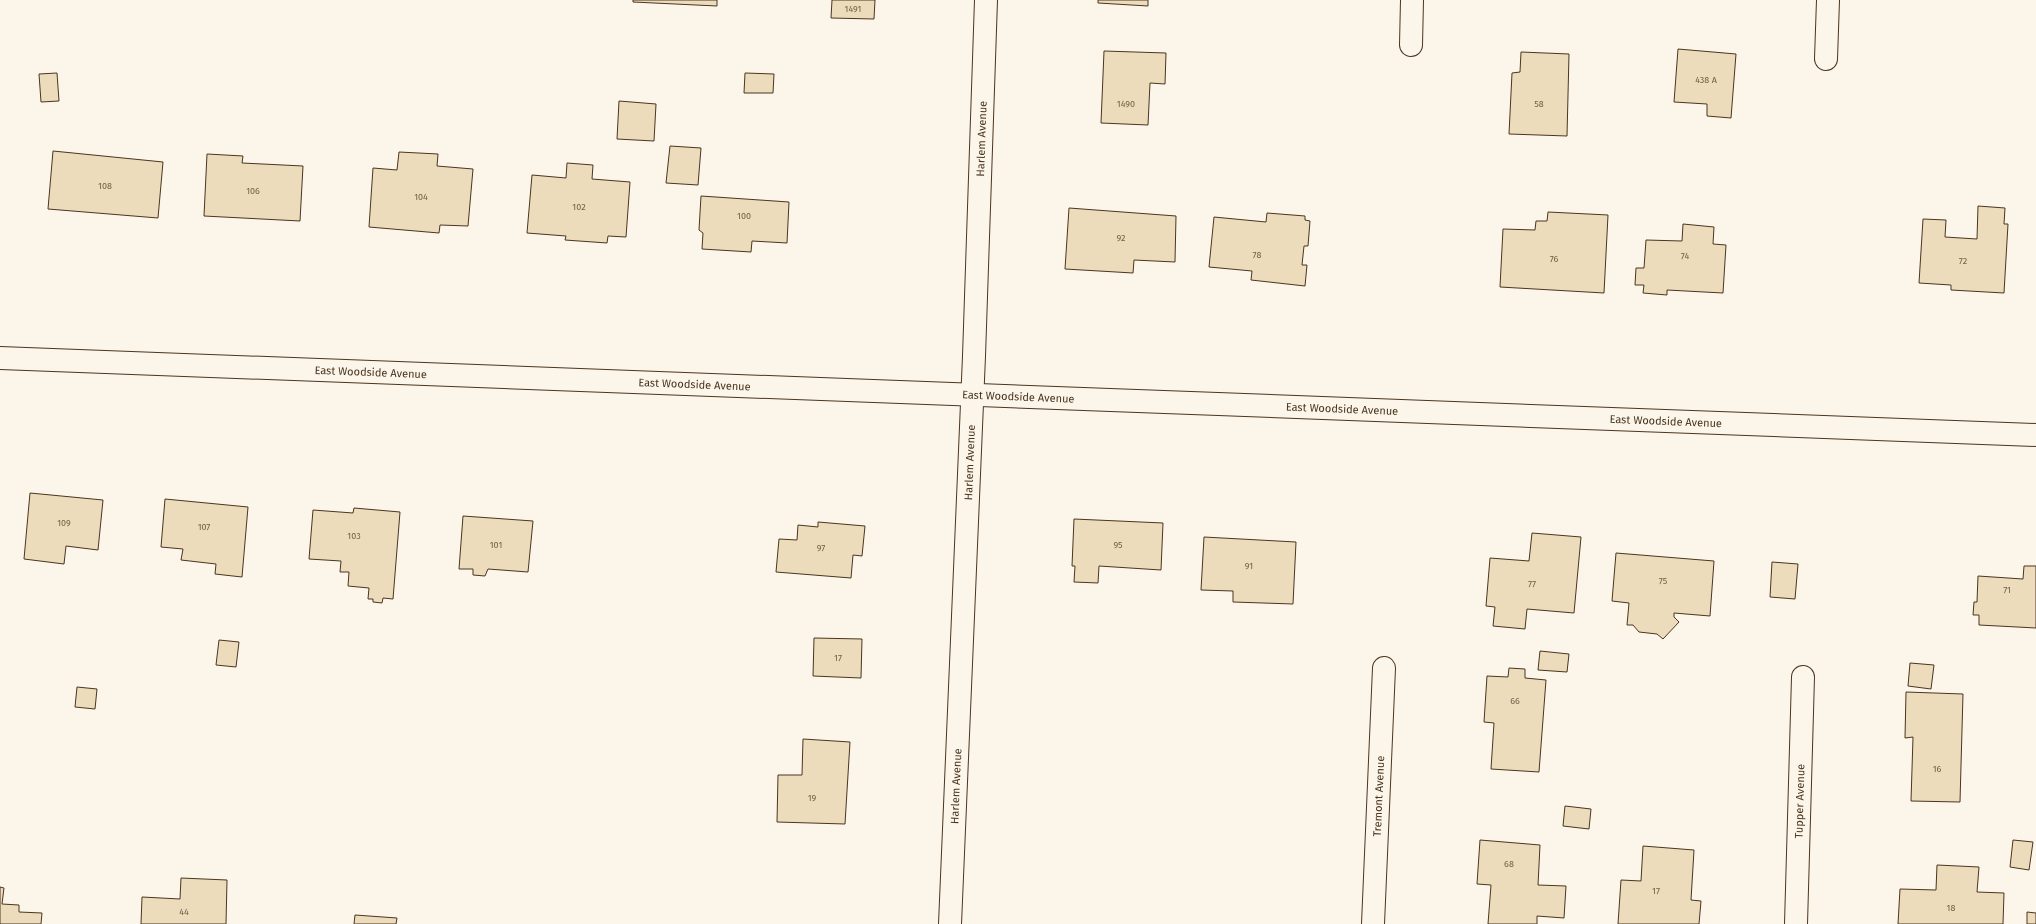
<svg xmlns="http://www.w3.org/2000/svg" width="2036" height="924" viewBox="0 0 2036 924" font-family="'Fira Sans',sans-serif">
  <rect width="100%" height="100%" fill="#fbf6e9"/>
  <!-- building -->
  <path fill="#ecdcbc" stroke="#4a3520" d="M633,0H717V6L633,2Z
    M832,0H875L874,19L831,18Z
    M1098,0H1148V6L1098,3Z
    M1678,49L1736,54L1731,118L1707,116V104L1674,102Z
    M1104,51L1166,53L1165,84L1150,83L1148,125L1101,123Z
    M1521,52L1569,54L1567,136L1509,134L1512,73L1520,72Z
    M57,73L59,101L41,102L39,74Z
    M745,73L774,74L773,93H744Z
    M619,101L656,104L654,141L617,139Z
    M670,146L701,148L698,185L666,183Z
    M53,151L163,162L158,218L48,209Z
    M399,152L438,154L437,166L473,169L468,226L440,225L439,233L369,227L373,168L397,170Z
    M207,154L243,156L242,163L303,166L300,221L204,216Z
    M567,163L593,165L592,179L630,182L626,237L608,236L607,243L565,240L566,236L527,233L532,175L566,178Z
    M701,196L789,202L787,243L752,241L751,252L702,249L703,233L699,230Z
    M1978,206L2005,208L2004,224H2008L2004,293L1951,290V285L1919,283L1923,219L1946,220L1945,237L1977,239Z
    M1069,208L1176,216L1175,262L1134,260L1133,273L1065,269Z
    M1548,212L1608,215L1604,293L1500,287L1503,229L1535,230L1536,221H1547Z
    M1267,213L1305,216V220L1310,221L1308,246H1304L1302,265H1307L1305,286L1251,280L1252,271L1209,267L1214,217L1266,222Z
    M1683,224L1714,227L1713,244L1726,245L1723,293L1667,290V295L1643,293L1644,285H1635L1636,268H1644L1646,240L1682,241Z
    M30,493L103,500L98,550L66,546L64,564L24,559Z
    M165,499L248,507L242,577L215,574L216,564L181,560L183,549L161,547Z
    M354,508L400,512L393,599L383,598L382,603L373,602V599H368L369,588L348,586L349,572H340L341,561L309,559L313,510L353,513Z
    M463,516L533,521L528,572L488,569L485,576L473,575V569H459Z
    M1074,519L1163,523L1161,570L1099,566L1098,583L1074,582L1075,566H1072Z
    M818,522L865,526L862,556L853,555L851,578L776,572L779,539L797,540L798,525L818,527Z
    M1532,533L1581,537L1574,613L1527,609L1525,629L1493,626L1495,607L1486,606L1490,558L1529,561Z
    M1204,537L1296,542L1293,604L1233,602V591L1201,590Z
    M1616,553L1714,561L1710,616L1674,613V617L1679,622L1663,639L1657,634L1639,632L1633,625H1627L1629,603L1612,601Z
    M1772,562L1798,564L1795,599L1770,597Z
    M2024,566H2036V628L1979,625V615H1973L1974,602H1977L1978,576L2023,579Z
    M814,638L862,639L861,678L813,676Z
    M219,640L239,642L236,667L216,665Z
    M1540,651L1569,654L1567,672L1538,670Z
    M1910,663L1934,665L1931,689L1908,686Z
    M1509,668L1525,669V678L1546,680L1539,772L1491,769L1494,723L1484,722L1487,676L1508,677Z
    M77,687L97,689L95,709L75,707Z
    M1906,692L1963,694L1960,802L1911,801L1913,737L1905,738Z
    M803,739L850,742L845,824L777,822L778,775H802Z
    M1565,806L1591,809L1589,829L1563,826Z
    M1480,840L1540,845L1538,885L1566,886L1564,918L1537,916V924H1488L1491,885L1477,884Z
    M2013,840L2033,842L2029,870L2010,867Z
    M1643,846L1694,850L1691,900L1701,901L1699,924H1618L1621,880L1641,881Z
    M1937,865L1979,867L1977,892L2004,893L2003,924H1898L1900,889L1936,890Z
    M181,878L227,880L226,924H141L142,897L180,899Z
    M0,887L4,888L2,904L19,905V912L42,913L41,924H0Z
    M2027,912L2036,913V924H2027Z
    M355,915L397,918L396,924H354Z"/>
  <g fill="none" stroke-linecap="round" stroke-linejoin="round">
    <defs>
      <g id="minor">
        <path d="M1411,45L1412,0"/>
        <path d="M1826,59L1828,0"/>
        <path id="s1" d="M950,924L974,356L986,0"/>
        <path id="s2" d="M1373,924L1384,668"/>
        <path id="s3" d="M1796,924L1803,677"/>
      </g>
      <g id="secondary">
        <path id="s4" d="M0,358L2036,435"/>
      </g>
    </defs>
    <!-- minor casing -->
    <use href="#minor" stroke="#4a3520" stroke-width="24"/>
    <!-- secondary casing -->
    <use href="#secondary" stroke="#4a3520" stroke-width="24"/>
    <!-- minor -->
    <use href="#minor" stroke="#fbf6e9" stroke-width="22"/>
    <!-- secondary -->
    <use href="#secondary" stroke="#fbf6e9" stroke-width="22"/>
  </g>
  <g text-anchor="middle" stroke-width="3" stroke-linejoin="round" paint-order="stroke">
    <!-- number labels -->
    <g font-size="9" fill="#725f47">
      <text x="853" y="12">1491</text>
      <text x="1706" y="83">438 A</text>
      <text x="1126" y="107">1490</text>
      <text x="1539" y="107">58</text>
      <text x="105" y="189">108</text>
      <text x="253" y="194">106</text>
      <text x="421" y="200">104</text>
      <text x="579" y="210">102</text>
      <text x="744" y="219">100</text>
      <text x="1121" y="241">92</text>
      <text x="1257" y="258">78</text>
      <text x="1685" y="259">74</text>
      <text x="1554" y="262">76</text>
      <text x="1963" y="264">72</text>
      <text x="64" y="526">109</text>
      <text x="204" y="530">107</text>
      <text x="354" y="539">103</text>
      <text x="496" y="548">101</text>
      <text x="1118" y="548">95</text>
      <text x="821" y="551">97</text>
      <text x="1249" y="569">91</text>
      <text x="1663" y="584">75</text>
      <text x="1532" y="587">77</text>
      <text x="2007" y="593">71</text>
      <text x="838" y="661">17</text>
      <text x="1515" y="704">66</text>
      <text x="1937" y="772">16</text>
      <text x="812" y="801">19</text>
      <text x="1509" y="867">68</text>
      <text x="1656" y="894">17</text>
      <text x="1951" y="911">18</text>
      <text x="184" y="915">44</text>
    </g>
    <!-- street labels -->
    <g font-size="11" fill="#4a3520" stroke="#fbf6e9">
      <text dy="4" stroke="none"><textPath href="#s1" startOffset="786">Harlem Avenue</textPath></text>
      <text dy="4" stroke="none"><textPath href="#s4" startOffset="371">East Woodside Avenue</textPath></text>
      <text dy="4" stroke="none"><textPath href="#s4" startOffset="695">East Woodside Avenue</textPath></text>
      <text dy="4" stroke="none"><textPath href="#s4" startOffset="1019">East Woodside Avenue</textPath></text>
      <text dy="4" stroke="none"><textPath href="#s4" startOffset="1343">East Woodside Avenue</textPath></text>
      <text dy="4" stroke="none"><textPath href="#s4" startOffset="1667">East Woodside Avenue</textPath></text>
      <text dy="4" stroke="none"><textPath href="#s1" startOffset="462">Harlem Avenue</textPath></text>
      <text dy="4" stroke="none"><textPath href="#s1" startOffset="138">Harlem Avenue</textPath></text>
      <text dy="4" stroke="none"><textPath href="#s2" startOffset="128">Tremont Avenue</textPath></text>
      <text dy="4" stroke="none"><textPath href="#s3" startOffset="123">Tupper Avenue</textPath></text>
    </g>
  </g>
</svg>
